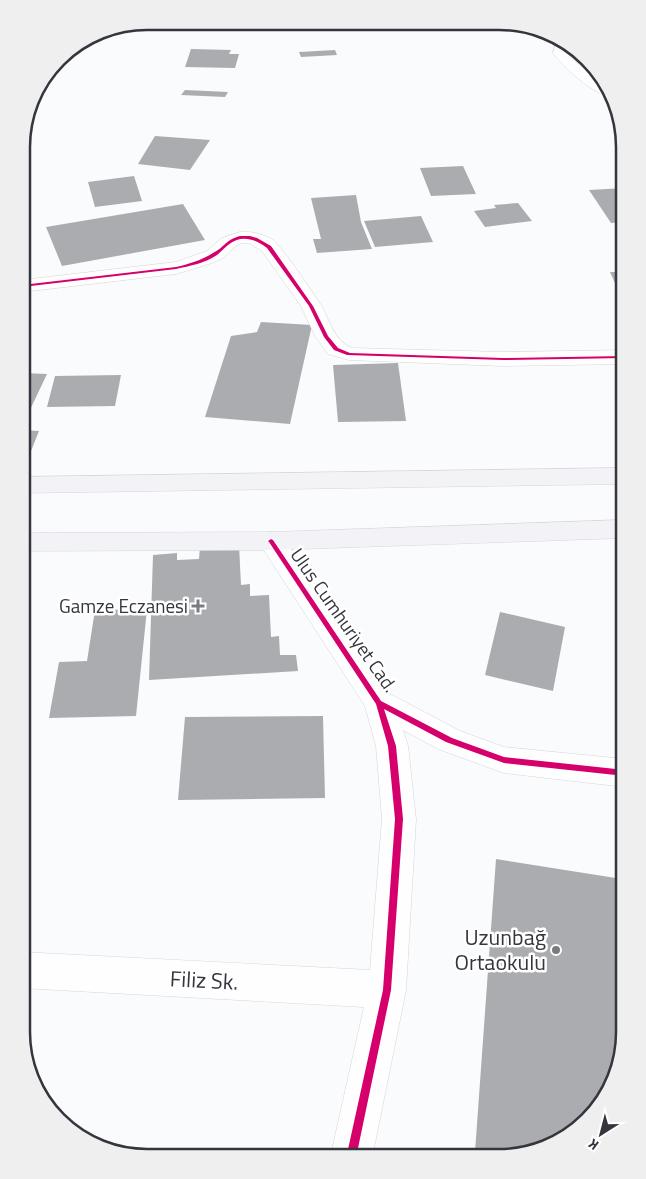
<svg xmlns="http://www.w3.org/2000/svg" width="646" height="1179" viewBox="0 0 646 1179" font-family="'Titillium Web',sans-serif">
  <rect width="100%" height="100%" fill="#fafbfd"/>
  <!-- building -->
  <path fill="#abacb0" d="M191,49L231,50L229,54H239L235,68L185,67Z
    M335,50L337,55L301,57L299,52Z
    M185,90L228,92L225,97L181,95Z
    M155,136L210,140L190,170L138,164Z
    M463,166L476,194L431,196L420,168Z
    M134,176L142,201L95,207L88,182Z
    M625,188V222L611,223L589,190Z
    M356,195L361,222L372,249L317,253L313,239H321L311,198Z
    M518,203L532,221L485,227L474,211L496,208L494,205Z
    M183,204L205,240L62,266L46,227Z
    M421,216L433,242L375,247L364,221Z
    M610,272H625V301H623Z
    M261,322L312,325L290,424L205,417L231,336L257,332Z
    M398,363L406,421L338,422L333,365Z
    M22,373L47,374L28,414H22Z
    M121,375L115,406L47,407L55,376Z
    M22,430L39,431L31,451L22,450Z
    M239,545L241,585L250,584V596L269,595L271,637L279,636L280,655H296L298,671L149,680L153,555L177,553V560L199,559L200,547Z
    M147,609L136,716L49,718L59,662L87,661L95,610Z
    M500,612L565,627L553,691L485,675Z
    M323,716L325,798L178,800L185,717Z
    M496,859L622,879L624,1040L599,1109L540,1151L475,1152Z"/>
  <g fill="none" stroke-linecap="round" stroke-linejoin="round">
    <defs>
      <path id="minor" d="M557,40L568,46L567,53C576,65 588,70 599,79C604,83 607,91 611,96C596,97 562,66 553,53Z
        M240,232C251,231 263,234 273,240C283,248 313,293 321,305C330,321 334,341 352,348L503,352L625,350V364L503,366L349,360L328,354L315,336L301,306L262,251L249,243H242L236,246L223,258L212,263L176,274L22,292V280L176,262L207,251L222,238Z
        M271,532L280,534L390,694L460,731L504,747L625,759V787L504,773L438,749L403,730L408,746L416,819L406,990L373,1153L331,1154L364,1007L21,988V952L370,970L382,819L376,746L365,706L258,541L262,534Z"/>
      <path id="highway" d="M625,468V484L22,493V477Z
        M625,520V538L271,550L22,551V533L271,532Z"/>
    </defs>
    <!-- minor casing -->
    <use href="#minor" stroke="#d4d5da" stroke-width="1"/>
    <!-- highway casing -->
    <use href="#highway" stroke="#d5d5d8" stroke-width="1"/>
    <!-- minor -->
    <use href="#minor" fill="#fefeff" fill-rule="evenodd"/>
    <!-- highway -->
    <use href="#highway" fill="#f3f3f7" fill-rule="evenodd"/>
    <defs>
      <path id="cycleway" d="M240,236H250L257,238L271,246L313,306L328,336L338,348L350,353L503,358L625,356V358L503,360L347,355L334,350L324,337L309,306L267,248C256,239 241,234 228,245C224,248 221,252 217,255C205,263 190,266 176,269L22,287V285L176,267C189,264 202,260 213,253C225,247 225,240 240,236Z
        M271,539L273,540L381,701L452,738L504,757L625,770V776L504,763L446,742L384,709L396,746L403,819L391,990L357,1153L347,1154L383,990L395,819L388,746L376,704L269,542L268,541Z"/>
    </defs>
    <!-- cycleway casing -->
    <use href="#cycleway" stroke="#fff" stroke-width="3"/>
    <!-- cycleway -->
    <use href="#cycleway" fill="#d6006c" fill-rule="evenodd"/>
  </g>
  <!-- markers -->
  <g fill="#7a7a81" stroke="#fff" stroke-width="2">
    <path d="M195.5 598.5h5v5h5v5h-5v5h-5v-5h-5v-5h5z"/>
    <circle cx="556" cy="950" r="5"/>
  </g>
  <g text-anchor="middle" stroke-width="5" stroke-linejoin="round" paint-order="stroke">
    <!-- poi labels -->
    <g font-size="19" fill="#35353e" stroke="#fff" text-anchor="end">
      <text x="188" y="613">Gamze Eczanesi</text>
    </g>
    <!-- street labels -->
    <g font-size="19" fill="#35353e" stroke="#fff">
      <text transform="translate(344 620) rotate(55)" y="7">Ulus Cumhuriyet Cad.</text>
    </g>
    <!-- near-poi labels -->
    <g font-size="22" fill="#35353e" stroke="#fff" text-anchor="end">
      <text x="546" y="945">Uzunbağ<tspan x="546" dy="25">Ortaokulu</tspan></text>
    </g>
    <!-- near-street labels -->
    <g font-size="22" fill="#35353e" stroke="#fff">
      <text transform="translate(204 980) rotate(3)" y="8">Filiz Sk.</text>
    </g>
  </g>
  <!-- crop -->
  <path d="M0 0H646V1179H0ZM147 30H499A117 117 0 0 1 616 147V1032A117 117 0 0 1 499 1149H147A117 117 0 0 1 30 1032V147A117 117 0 0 1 147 30Z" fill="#efeff0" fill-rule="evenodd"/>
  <path fill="none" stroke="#35353e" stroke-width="2.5" d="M147 30H499A117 117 0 0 1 616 147V1032A117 117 0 0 1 499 1149H147A117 117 0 0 1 30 1032V147A117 117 0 0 1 147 30Z"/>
  <!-- north arrow -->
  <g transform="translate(601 1134) rotate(216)" stroke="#ffffff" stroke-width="4" paint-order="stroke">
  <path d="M0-4L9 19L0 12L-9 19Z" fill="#35353e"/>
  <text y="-8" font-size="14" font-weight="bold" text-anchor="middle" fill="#35353e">K</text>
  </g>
</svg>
